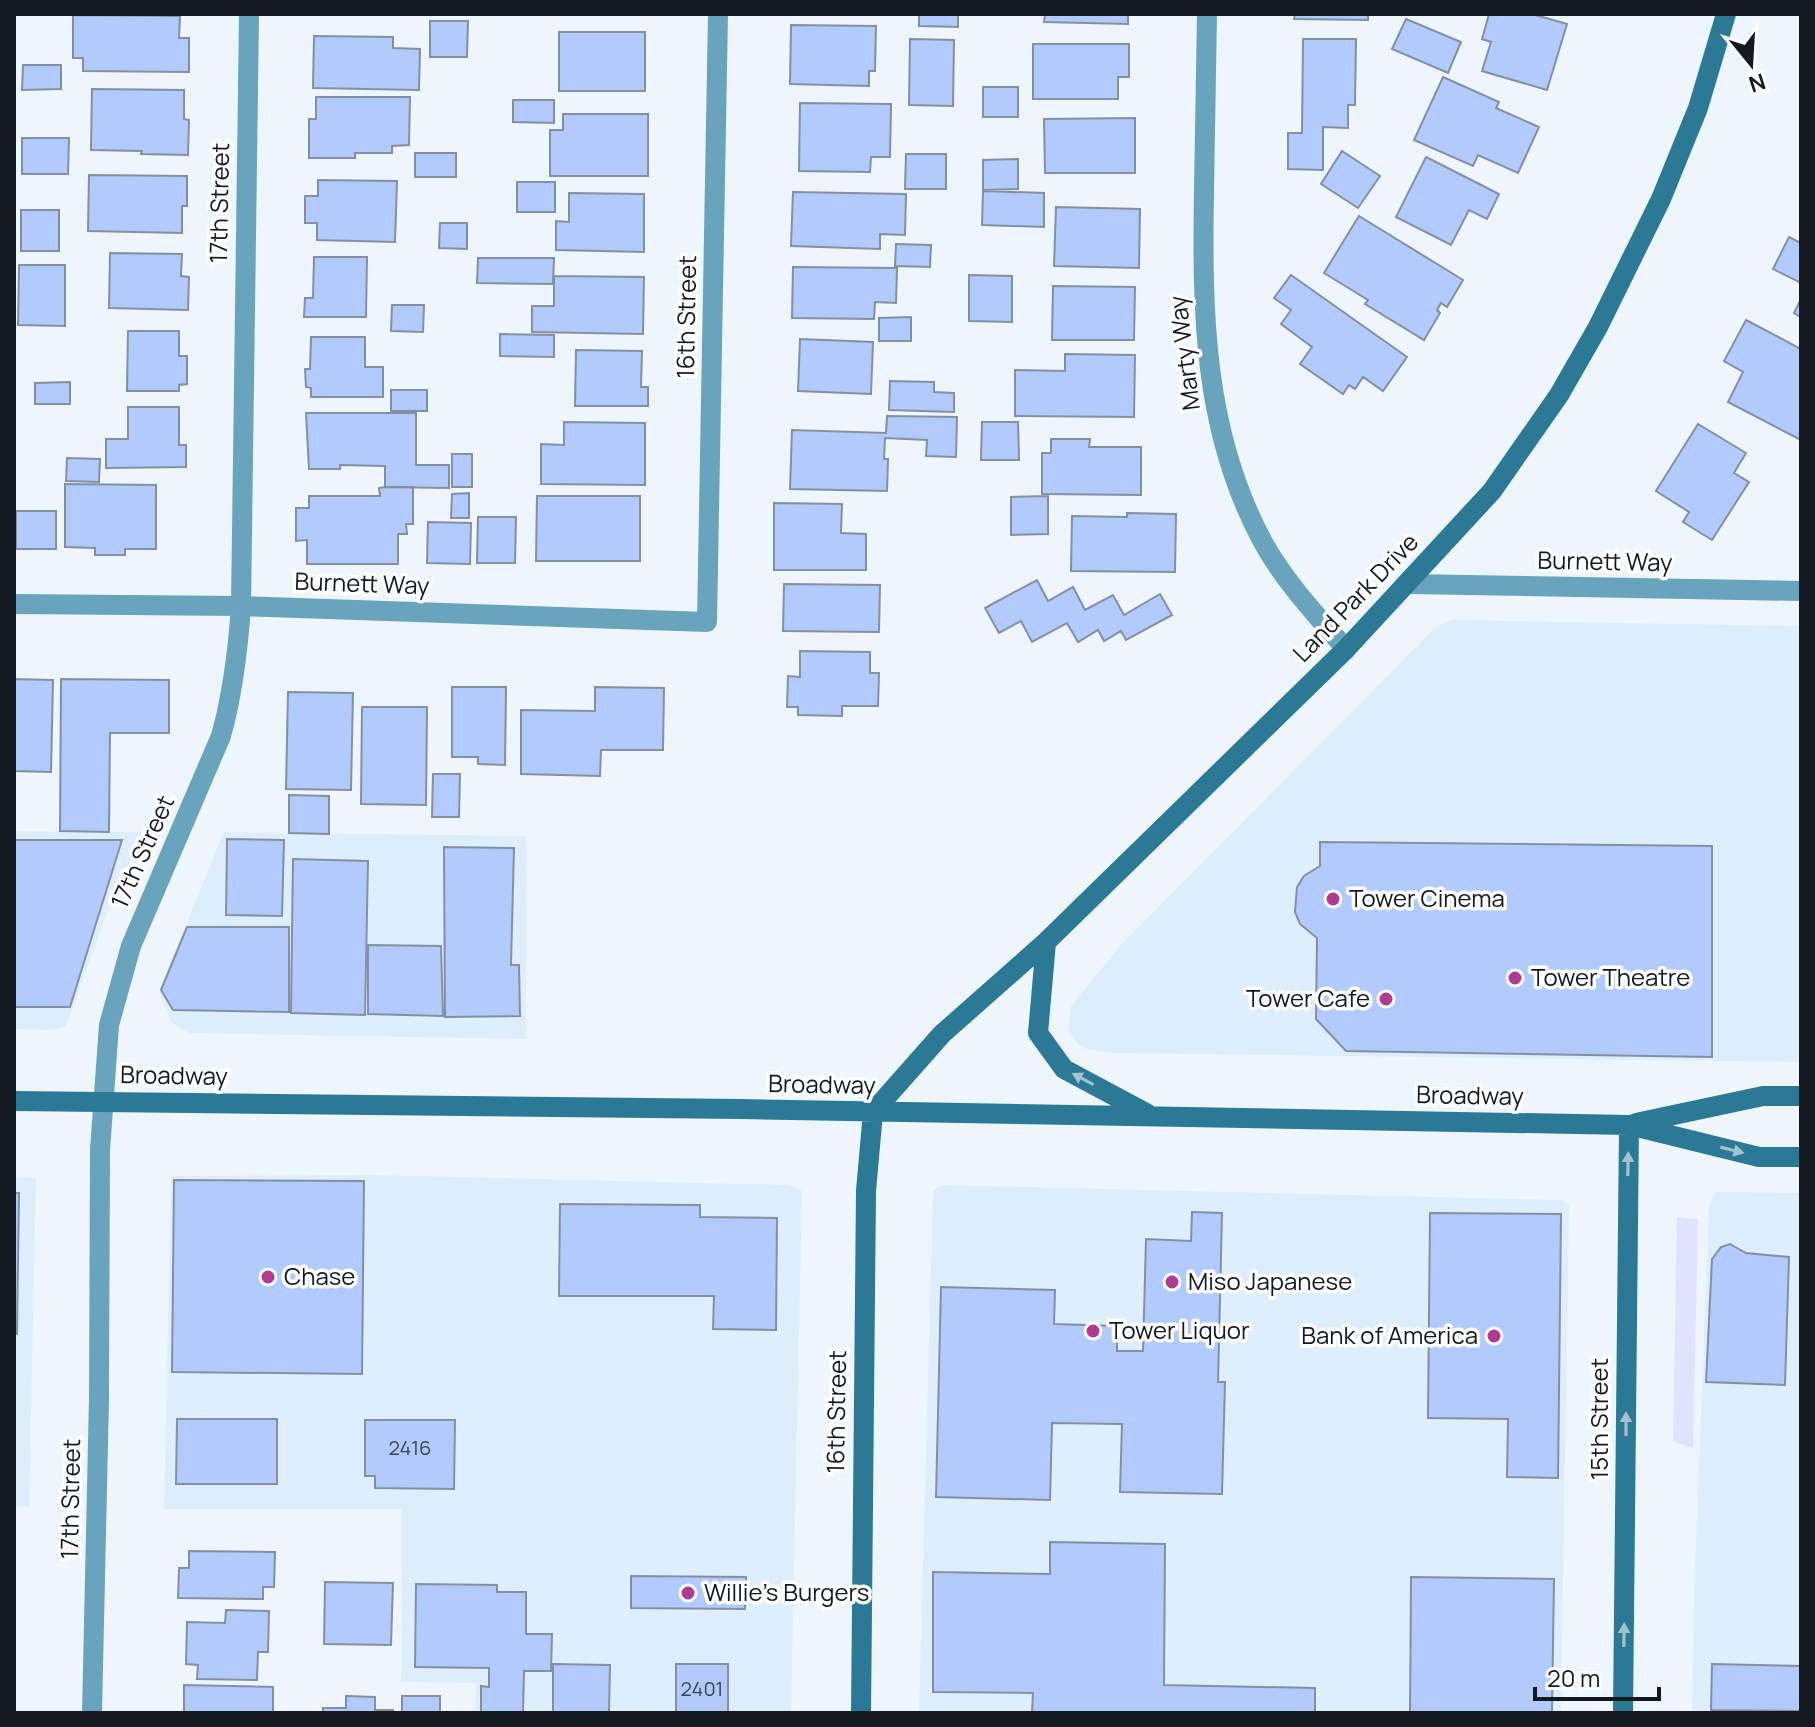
<svg xmlns="http://www.w3.org/2000/svg" width="1815" height="1727" viewBox="0 0 1815 1727" font-family="Manrope,sans-serif">
  <rect width="100%" height="100%" fill="#eef6fd"/>
  <!-- built -->
  <path fill="#dfeefc" d="M1452,620L1801,626V1062L1111,1053L1086,1049L1078,1044L1068,1029L1071,1006L1119,947L1436,627Z
    M14,831L142,832L104,921L66,1026L51,1030L14,1029Z
    M224,832L526,836V1039L189,1033L171,1022L159,990Z
    M374,1175L789,1185L802,1191L791,1713H475L476,1683L401,1682L402,1509H164L171,1176Z
    M14,1177L36,1178L29,1507L14,1506Z
    M941,1185L1562,1200L1569,1205L1561,1713H919L933,1191Z
    M1715,1192L1801,1193V1713H1692L1694,1592L1709,1206Z"/>
  <!-- green -->
  <path fill="#e0e2fe" d="M1677,1217L1698,1219L1693,1448L1673,1441Z"/>
  <!-- building -->
  <path fill="#b1cbff" stroke="#858fa1" stroke-width="2" d="M919,14H958V27L919,26Z
    M1045,14H1128V24L1044,22Z
    M1295,14H1368V20L1294,19Z
    M1489,14H1532L1567,24L1547,90L1482,71L1491,42L1482,39Z
    M73,15L180,16L179,38H189V72L83,71V58H73Z
    M1406,19L1461,42L1448,73L1392,49Z
    M430,21H468L467,57H430Z
    M791,25L876,26L875,71H869V86L790,84Z
    M559,32H645V91H559Z
    M314,36L393,37V48L420,49L419,90L313,88Z
    M910,39L954,40L953,106L909,105Z
    M1303,39H1356L1355,105H1348V128L1323,127V170L1288,169V133H1302Z
    M1033,44H1129V77H1118V99H1033Z
    M23,65H61V89L22,90Z
    M1443,77L1499,102L1496,108L1539,127L1518,173L1478,155L1473,166L1414,140Z
    M983,87H1018V117H983Z
    M92,89L184,90V119L189,120L188,155L141,154L142,151L91,150Z
    M316,97H410L409,145L392,146V153H355V158H309V119H316Z
    M513,100H554V123L513,122Z
    M800,103L891,104L890,157H871L870,172L799,171Z
    M563,114H648V176H550V130H563Z
    M1135,118V173H1045L1044,119Z
    M22,138H69L68,174H22Z
    M1342,151L1380,176L1358,208L1321,184Z
    M415,153H456V177H415Z
    M906,154H946V189H905Z
    M1426,157L1499,194L1487,219L1469,210L1451,245L1396,217Z
    M1018,159V189L983,190V160Z
    M89,175L187,176V206H182V233L88,231Z
    M318,180L397,181L395,242L317,240V223H305V196H318Z
    M517,182H555V212H517Z
    M983,191L1044,193V227L982,225Z
    M793,192L906,194L905,235L880,234V249L791,246Z
    M569,193L644,194V252L556,250V221L569,222Z
    M1056,207L1140,209L1139,268L1054,266Z
    M21,210H59V251H21Z
    M1359,216L1463,280L1447,307L1441,303L1437,310L1440,313L1424,340L1365,304L1368,300L1324,273Z
    M440,223H467V249L439,248Z
    M1789,237L1801,243V283L1773,269Z
    M896,244L931,245L930,267L895,266Z
    M110,253L182,254L181,276L189,277L188,310L109,308Z
    M314,257H367L366,317H304L305,298H313Z
    M478,258H554L553,284L477,283Z
    M19,265H65V326L18,325Z
    M793,267L897,268L896,303L875,302L874,319L792,318Z
    M969,275L1012,276V322L969,321Z
    M1291,275L1407,357L1383,391L1363,377L1355,389L1349,385L1343,394L1300,364L1312,347L1281,324L1291,310L1274,298Z
    M554,276L644,277L643,334L532,332V306H554Z
    M1053,286L1135,287L1134,340H1052Z
    M1801,299V317L1794,313Z
    M392,305H424L423,332L391,331Z
    M911,317V341H879V318Z
    M1746,320L1801,349V440L1728,402L1743,372L1724,361Z
    M128,331H179V356H187V384L179,385V391H127Z
    M500,334L554,335V357L500,356Z
    M311,337H365V367H383V397H311V388L306,387L305,369H310Z
    M800,339L873,342L871,394L798,391Z
    M576,350L642,351L641,387H648V406H575Z
    M1065,354L1135,355L1134,417L1015,416V370L1065,371Z
    M890,381L934,382V392L954,393V412L889,410Z
    M70,382V404H35V383Z
    M391,390H427V411H391Z
    M128,407H179V445H186V467L106,468V439H128Z
    M306,413H416V465H449V488L385,487V466L340,465V469H309Z
    M887,416L957,417L956,457L926,456L927,440L885,438L884,459H888L887,491L790,489L792,430L886,433Z
    M564,422L645,423V485L541,484V444L564,445Z
    M982,422H1018L1019,460H981Z
    M1698,424L1746,453L1734,473L1749,482L1712,540L1683,522L1689,512L1656,491Z
    M1051,439H1090L1089,447H1141V495L1042,494V453H1051Z
    M452,454H472V487H452Z
    M67,458L100,459L99,482L66,481Z
    M65,484L156,485V549H125V555H95V548L65,547Z
    M385,487H413V524H406L407,534H398V564H307V540L296,541V508H309V496H380L379,488Z
    M469,493V518H451L452,494Z
    M537,496H640V561H536Z
    M1048,496V534L1011,535V497Z
    M774,503L842,504L841,533L866,534V570H774Z
    M16,511H56V549H16Z
    M1127,513L1176,514L1175,572L1071,571L1072,516L1127,517Z
    M478,517H516L515,563H477Z
    M428,522L471,523L470,564L427,563Z
    M1037,580L1048,601L1073,587L1085,610L1113,595L1124,615L1160,594L1172,615L1126,640L1121,631L1104,641L1098,630L1078,642L1067,623L1032,642L1021,621L999,633L985,608Z
    M784,584L880,585L879,632L783,631Z
    M800,651L870,652V673H879L878,706H842V716L798,715V707H787L788,676L800,677Z
    M14,679L53,680L51,772L14,771Z
    M61,679L169,680V733H110L109,832L60,831Z
    M452,687H506L505,765L478,764V757H452Z
    M595,687L664,688L663,750H601L600,776L521,774V710L595,711Z
    M288,692L353,693L351,790L286,789Z
    M362,707H427L426,805L361,804Z
    M433,774H460L459,817H432Z
    M289,795L329,796V834L289,833Z
    M227,839L284,840L282,916L226,915Z
    M14,840H122L70,1007H14Z
    M1320,842L1712,846V1057L1346,1051L1316,1019L1317,938L1300,924L1295,912L1297,887L1304,876L1320,866Z
    M444,847L514,848L511,965H519L520,1016L445,1017Z
    M293,859L368,861L365,1015L291,1013Z
    M187,927H289V1012L173,1010L161,990Z
    M368,945L441,946L443,1016L368,1014Z
    M174,1180L364,1181L362,1374L172,1372Z
    M14,1193H19L17,1334H14Z
    M560,1204L700,1205V1217L777,1218L776,1330L713,1329L714,1296H559Z
    M1192,1212L1222,1213L1218,1382H1225L1222,1494L1120,1492L1122,1424L1052,1423L1050,1500L936,1497L941,1287L1055,1290L1054,1324L1117,1326V1351H1143L1146,1239L1191,1241Z
    M1430,1213L1561,1214L1558,1478L1507,1477L1508,1419L1428,1418Z
    M1730,1244L1746,1253L1789,1257L1785,1385L1706,1382L1712,1259L1721,1247Z
    M177,1419H277V1484H176Z
    M365,1420H455L454,1489L375,1488V1476H365Z
    M1050,1542L1165,1544L1164,1685L1315,1688V1713H1032L1033,1693L933,1692V1572L1050,1574Z
    M189,1551L275,1552L274,1587H263V1599L178,1598L179,1568H189Z
    M631,1576L746,1577L745,1609L631,1608Z
    M1411,1577L1554,1579L1552,1713H1410Z
    M325,1582L393,1583L391,1645L324,1644Z
    M416,1584L497,1585V1592H526V1634H552L551,1671H524L523,1713H481V1686L489,1687V1668L415,1667Z
    M226,1610L269,1611L268,1652H258L257,1680L197,1679L198,1665L186,1664L187,1622L225,1623Z
    M553,1664L610,1665L609,1713H553Z
    M676,1664H728V1713H676Z
    M1712,1664L1801,1666V1711L1711,1710Z
    M184,1685L273,1687V1713H184Z
    M346,1696L375,1697V1710H393V1713H323V1708H346Z
    M402,1696H440V1713H402Z"/>
  <g fill="none" stroke-linecap="round" stroke-linejoin="round">
    <!-- street -->
    <path stroke="#69a4bc" stroke-width="20" d="M1207,14C1206,73 1205,131 1204,190C1202,312 1203,433 1264,544C1286,583 1317,616 1346,649
      M1408,584L1801,591
      M14,604L241,606L707,622L718,14
      M92,1713L99,1398L100,1150L109,1025L131,946L221,736C233,693 238,650 241,606L249,14"/>
    <!-- secondary -->
    <path stroke="#2c7995" stroke-width="20" d="M1046,942L1038,1033L1064,1069L1148,1114
      M14,1101L741,1109L1629,1125L1759,1157H1801
      M873,1112L942,1034L1046,942L1346,649L1492,491L1559,395L1598,327L1661,199L1698,108L1726,14
      M1636,1123L1763,1096H1801
      M861,1713L866,1191L873,1112
      M1623,1713L1629,1125"/>
  </g>
  <!-- one-way arrows -->
  <defs><path id="oneway-solid" d="M-6-.8H1V-3.2L6.5 0L1 3.2V.8H-6Z" transform="scale(2)"/></defs>
  <g fill="#a0c3cf">
    <use href="#oneway-solid" transform="translate(1083 1079) rotate(-152)"/>
    <use href="#oneway-solid" transform="translate(1732 1150) rotate(14)"/>
    <use href="#oneway-solid" transform="translate(1628 1164) rotate(-89)"/>
    <use href="#oneway-solid" transform="translate(1626 1424) rotate(-90)"/>
    <use href="#oneway-solid" transform="translate(1624 1635) rotate(-89)"/>
  </g>
  <!-- markers -->
  <g fill="#af3b93" stroke="#fff" stroke-width="3">
    <circle cx="1333" cy="899" r="8"/>
    <circle cx="1515" cy="978" r="8"/>
    <circle cx="1386" cy="999" r="8"/>
    <circle cx="268" cy="1277" r="8"/>
    <circle cx="1172" cy="1282" r="8"/>
    <circle cx="1093" cy="1331" r="8"/>
    <circle cx="1494" cy="1336" r="8"/>
    <circle cx="688" cy="1593" r="8"/>
  </g>
  <g text-anchor="middle" stroke-width="7" stroke-linejoin="round" paint-order="stroke">
    <!-- number labels -->
    <g font-size="20" fill="#3a4657">
      <text x="410" y="1455">2416</text>
      <text x="702" y="1696">2401</text>
    </g>
    <!-- street labels -->
    <g font-size="24" fill="#13191f" stroke="#fff">
      <text transform="translate(220 203) rotate(-89)" y="8">17th Street</text>
      <text transform="translate(687 317) rotate(-89)" y="8">16th Street</text>
      <text transform="translate(1185 353) rotate(-97)" y="8">Marty Way</text>
      <text transform="translate(1605 562) rotate(1)" y="8">Burnett Way</text>
      <text transform="translate(362 584) rotate(2)" y="8">Burnett Way</text>
      <text transform="translate(1356 598) rotate(-46)" y="8">Land Park Drive</text>
      <text transform="translate(143 852) rotate(-66)" y="8">17th Street</text>
      <text transform="translate(174 1076) rotate(1)" y="8">Broadway</text>
      <text transform="translate(822 1085) rotate(1)" y="8">Broadway</text>
      <text transform="translate(1470 1096) rotate(1)" y="8">Broadway</text>
      <text transform="translate(837 1412) rotate(-89)" y="8">16th Street</text>
      <text transform="translate(1600 1419) rotate(-90)" y="8">15th Street</text>
      <text transform="translate(71 1499) rotate(-89)" y="8">17th Street</text>
    </g>
    <!-- poi labels -->
    <g font-size="24" fill="#13191f" stroke="#fff" text-anchor="start">
      <text x="1349" y="907">Tower Cinema</text>
      <text x="1531" y="986">Tower Theatre</text>
      <text x="1370" y="1007" text-anchor="end">Tower Cafe</text>
      <text x="284" y="1285">Chase</text>
      <text x="1188" y="1290">Miso Japanese</text>
      <text x="1109" y="1339">Tower Liquor</text>
      <text x="1478" y="1344" text-anchor="end">Bank of America</text>
      <text x="704" y="1601">Willie's Burgers</text>
    </g>
  </g>
  <!-- border -->
  <rect width="1815" height="1727" fill="none" stroke="#13191f" stroke-width="32"/>
  <!-- north arrow -->
  <g transform="translate(1751 64) rotate(162)" stroke="#ffffff" stroke-width="6" paint-order="stroke">
  <path d="M0-6L14 30L0 20L-14 30Z" fill="#13191f"/>
  <text y="-12" font-size="22" font-weight="bold" text-anchor="middle" fill="#13191f">N</text>
  </g>
  <!-- scale -->
  <path d="M1535 1687v12h124v-12" fill="none" stroke="#13191f" stroke-width="4"/>
  <text x="1547" y="1687" font-size="24" fill="#13191f" stroke="#ffffff" stroke-width="6" paint-order="stroke">20 m</text>
</svg>
